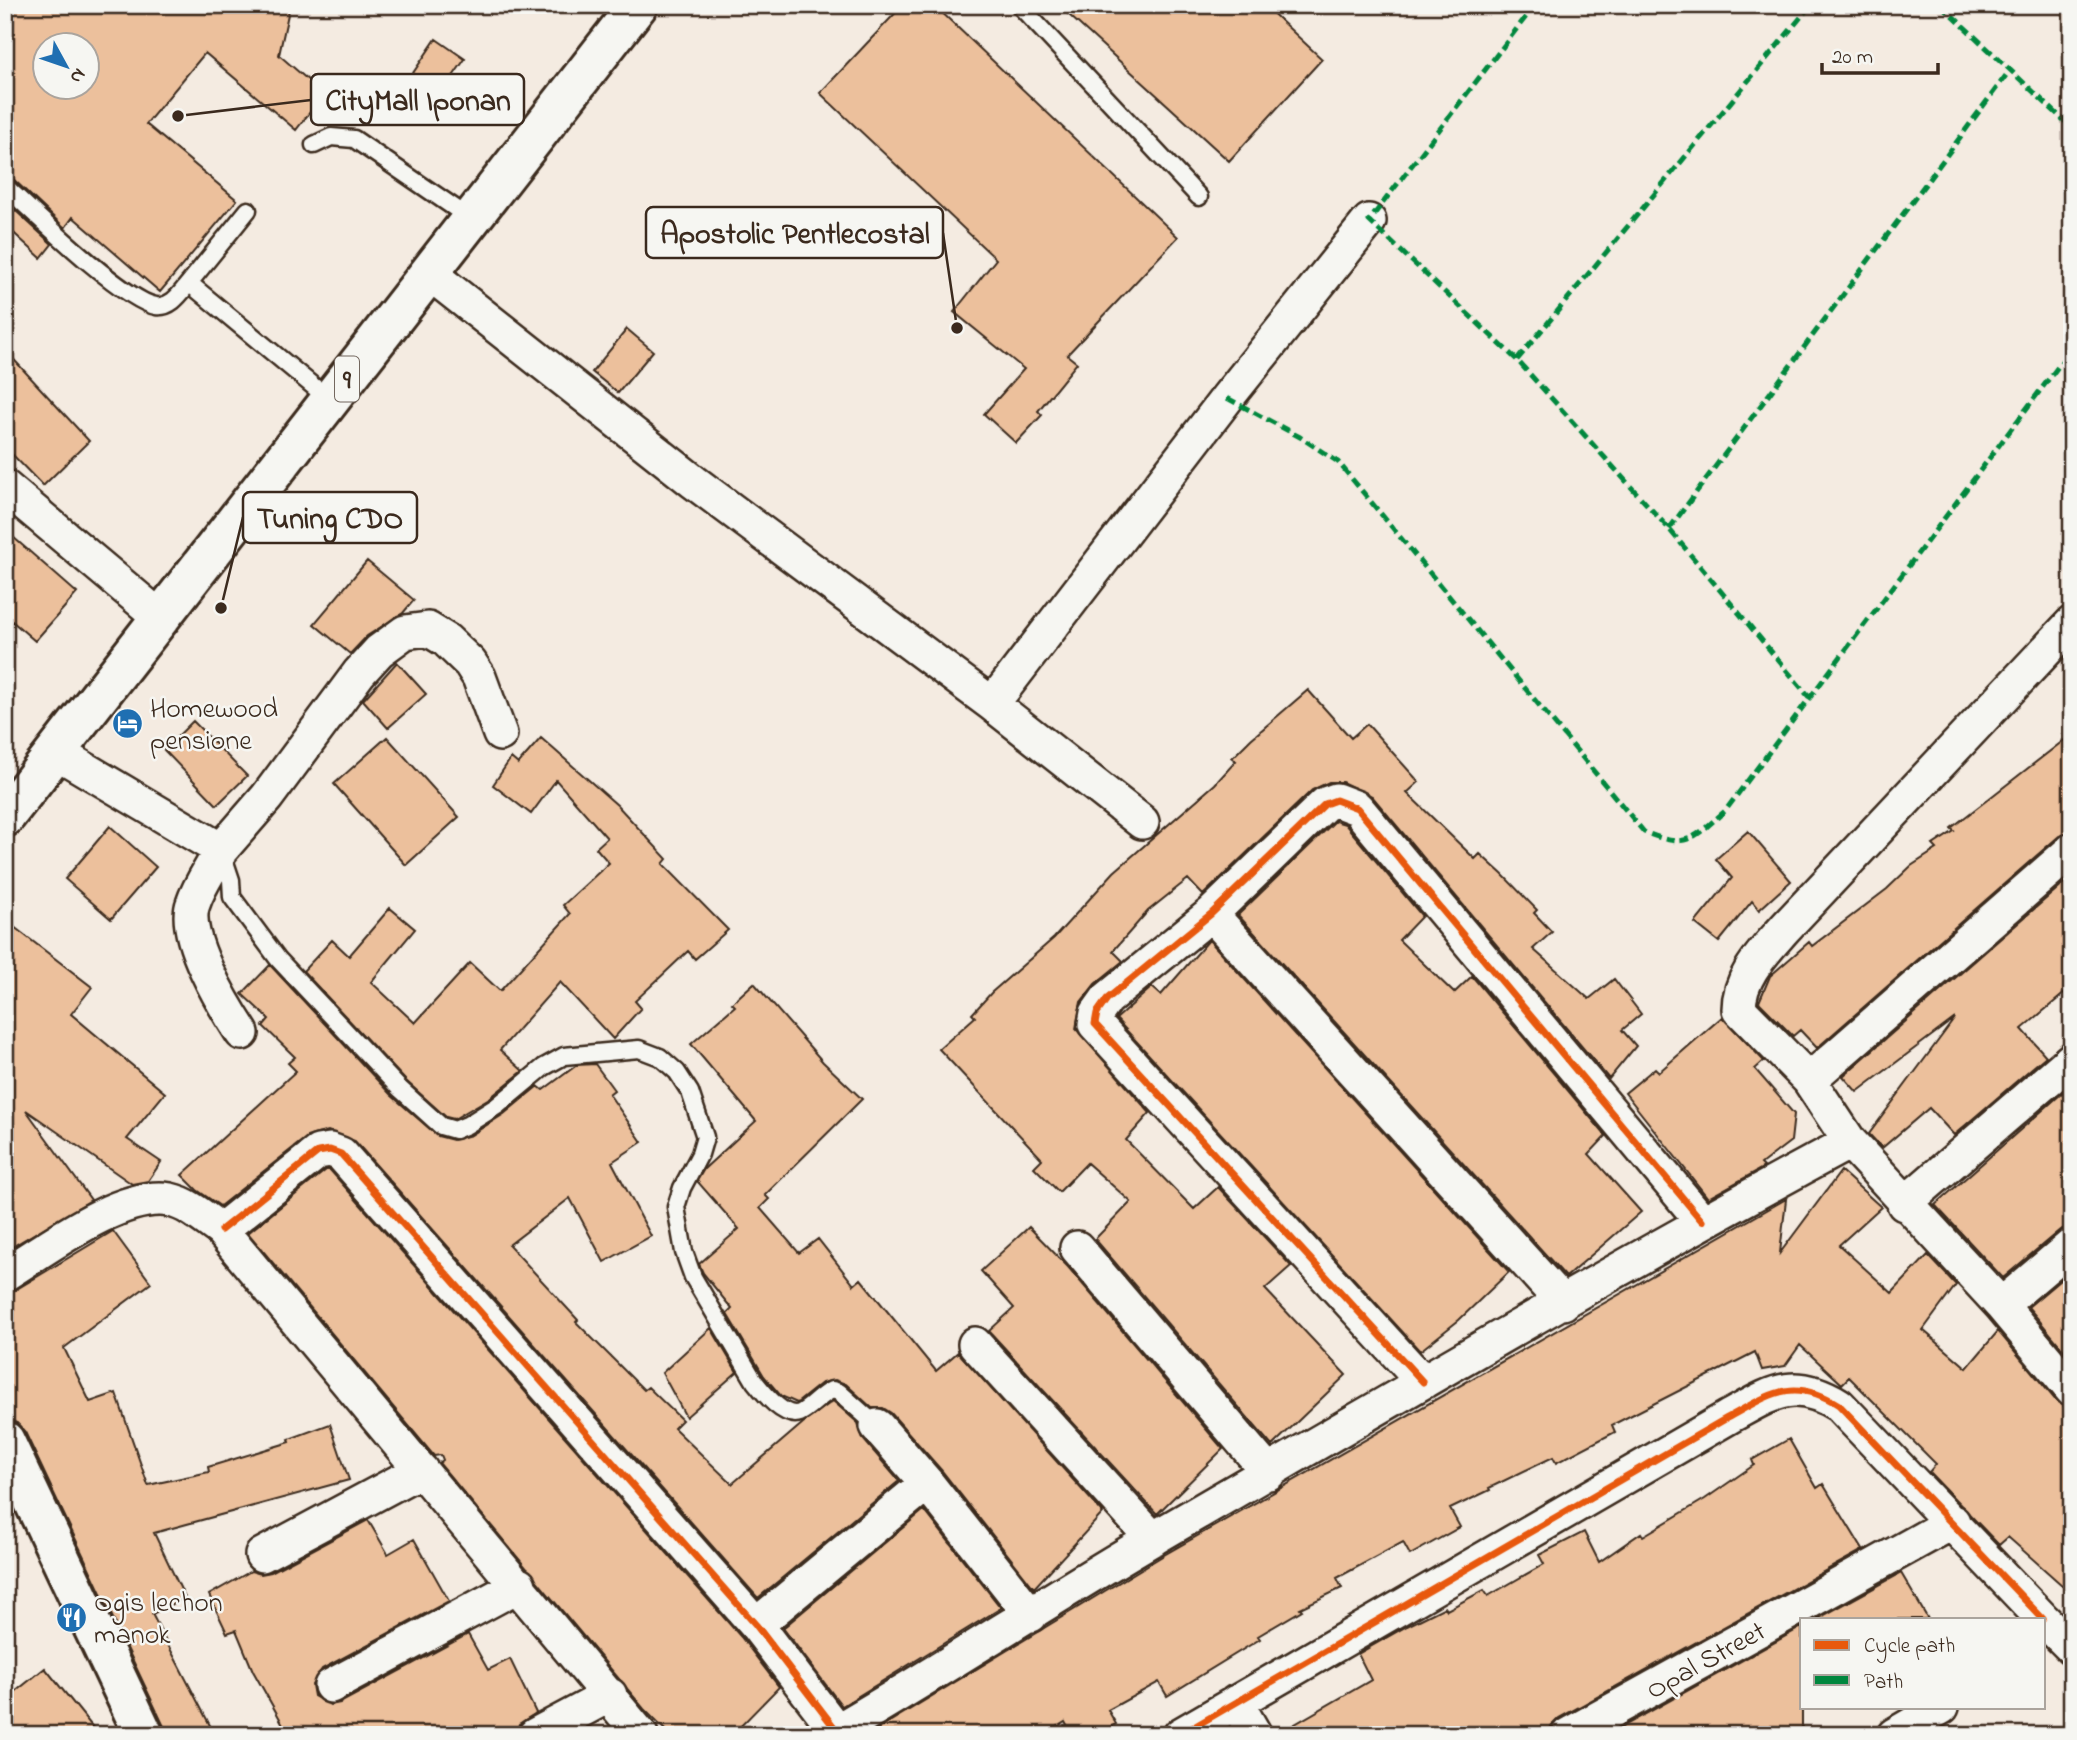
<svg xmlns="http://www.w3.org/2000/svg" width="2077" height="1740" viewBox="0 0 2077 1740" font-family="'Indie Flower',sans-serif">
  <rect width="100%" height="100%" fill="#f4ebe1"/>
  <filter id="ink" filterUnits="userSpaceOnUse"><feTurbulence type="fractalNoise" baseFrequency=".0143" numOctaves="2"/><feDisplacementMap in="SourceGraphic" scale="14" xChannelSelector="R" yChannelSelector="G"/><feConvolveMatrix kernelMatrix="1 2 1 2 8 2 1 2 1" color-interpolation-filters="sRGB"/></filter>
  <g filter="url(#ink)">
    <!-- building -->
    <path fill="#ecc09c" stroke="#3b2a1e" stroke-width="2" fill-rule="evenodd" d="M5,5H290L279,55L324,94L296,130L205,53L146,124L237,200L160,292L73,217L65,228L12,178L5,176ZM46,46H88V88H46Z
      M903,5H934L1178,237L1067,355L1077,363L1038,411L1042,415L1016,443L984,414L1024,369L954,312L996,259L820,93Z
      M1058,5H1264L1322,59L1229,161Z
      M436,39L465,59L440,95L411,76Z
      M5,201L52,244L41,258L5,225Z
      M627,329L653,351L618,393L592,372Z
      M5,350L89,441L43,486L5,447Z
      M5,530L77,593L35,641L5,615Z
      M367,561L414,600L403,613L367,636L350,654L314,624Z
      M397,662L426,694L388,728L363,700Z
      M1308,690L1351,738L1367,724L1419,782L1407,793L1475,859L1480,854L1502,874L1537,910L1534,913L1552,932L1533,949L1589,999L1614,979L1641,1014L1622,1030L1636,1046L1609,1079L1372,796L1342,782H1329L1312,790L1203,895L1188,879L1148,911L1113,951L1123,961L1095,984L1081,1002L1076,1029L1150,1113L1126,1140L1194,1209L1218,1187L1291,1266L1265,1289L1346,1375L1272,1446L1095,1239L1131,1202L1087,1163L1059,1192L1034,1167L1042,1159L939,1049L975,1017L972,1014L992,992L1054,938L1114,872L1215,784L1236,761L1232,758L1251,739Z
      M193,721L247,776L217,805L164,750Z
      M2072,734V831L2059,836L1817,1048L1800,1030L1793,1036L1759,1002L1770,976L1809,942L1812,946L1887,889L1911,866L1937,849L1933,845L1954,831L1951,828Z
      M387,737L459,817L406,865L334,784Z
      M541,738L617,805L667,859L663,864L728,930L695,959L688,951L635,1001L641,1008L613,1039L560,982L500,1050L523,1071L491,1097L454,1119L446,1117L406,1081L303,971L332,940L349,956L390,908L415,929L371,982L415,1023L470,963L500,991L570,914L563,905L609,863L596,848L607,838L556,780L531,814L493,785L511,758L518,764Z
      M1335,821L1345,824L1422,916L1399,940L1454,993L1472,976L1606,1136L1589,1154L1641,1212L1566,1277L1238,915Z
      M110,826L156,867L111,919L65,879Z
      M1748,831L1791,881L1759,910L1752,901L1719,942L1695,923L1732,878L1716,859Z
      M2072,876V987L2022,1029L2046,1056L1954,1135L1929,1108L1882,1148L1869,1134L1955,1018L1857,1092L1843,1076Z
      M5,920L92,987L71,1014L165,1093L127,1139L161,1162L148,1181L132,1184L26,1110L91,1200L5,1251Z
      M1209,940L1509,1272L1459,1320L1420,1351L1116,1019L1152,987L1161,995Z
      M270,965L391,1095L438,1136L453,1140L471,1135L504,1114L538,1086L543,1090L577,1065L595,1064L614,1090L609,1094L642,1142L612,1162L651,1236L604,1262L570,1198L509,1245L578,1320L576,1322L644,1390L648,1387L682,1420L674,1428L732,1484L803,1423L833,1401L858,1423L863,1439L899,1481L758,1598L355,1141L328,1131L307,1137L220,1206L197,1190L182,1175L296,1071L288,1063L295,1057L263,1026L269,1019L242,994Z
      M754,983L823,1062L862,1099L765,1195L769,1199L760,1208L799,1253L818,1239L854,1285L861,1279L936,1371L958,1352L1103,1513L1034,1588L942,1471L891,1413L883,1408H872L846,1384L835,1380L822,1383L797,1403L781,1396L764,1376L727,1314L732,1309L703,1273L699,1264L739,1229L697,1181L704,1169L756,1121L691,1044L735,1006L732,1003Z
      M1722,1017L1764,1061L1755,1069L1794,1114L1791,1141L1761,1164L1764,1167L1708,1198L1625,1093L1655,1068L1659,1072Z
      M2069,1087L2072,1091V1226L2060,1230L2003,1278L1935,1205Z
      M326,1170H330L741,1637L779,1687L732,1735H670L644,1709L439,1463L443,1460L441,1455L434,1456L248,1233Z
      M1841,1171L1881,1207L1839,1245L1892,1293L1928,1255L1956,1285L1923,1330L1967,1368L1998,1331L2057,1402L2072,1409V1594L2008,1537L1999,1545L1929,1472L1936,1464L1849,1377L1842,1384L1800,1345L1785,1366L1762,1370L1755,1352L1612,1425L1615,1432L1556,1463L1553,1457L1489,1488L1490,1490L1450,1509L1460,1527L1410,1555L1403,1542L1337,1578L1342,1588L1300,1608L1302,1610L1258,1636L1260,1639L1167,1696L1159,1682L1108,1710L1116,1724L1096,1735H1072L1065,1722L1044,1735H868L1164,1555L1786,1199L1780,1253Z
      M1029,1227L1068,1267L1223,1449L1157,1514L989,1331L1014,1308L981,1271Z
      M113,1231L151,1283L64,1348L90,1402L116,1393L148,1485L209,1472L208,1467L290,1442L289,1439L330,1424L349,1480L154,1533L185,1598L152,1614L215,1735H168L25,1432L17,1423L5,1419V1293L15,1290Z
      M2072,1270V1360L2028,1307Z
      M711,1328L737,1372L686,1417L662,1373Z
      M1789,1439L1817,1488L1823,1484L1863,1550L1559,1718L1551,1726L1549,1735H1276L1371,1680L1358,1654L1407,1626L1445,1607L1447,1610L1484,1590L1488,1596L1544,1564L1539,1555L1584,1532L1599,1562L1641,1533L1643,1536L1705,1499L1754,1465L1752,1460Z
      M924,1510L1001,1608L842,1706L783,1628Z
      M368,1520L388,1554L414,1539L449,1601L322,1669L312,1685L314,1696L330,1705L340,1703L468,1634L488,1670L510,1659L536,1713L519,1724L516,1735H289L253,1671L236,1630L227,1633L209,1595L251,1571L261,1574L271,1572Z
      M1901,1573L1928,1619H1817Z
      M1802,1627V1735H1608Z
      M45,1668L99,1735H19L5,1715V1700Z"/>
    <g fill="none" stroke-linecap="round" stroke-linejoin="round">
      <defs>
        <path id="service" d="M1019,5L1199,197
          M314,145L331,137L354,139L471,219
          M5,186C32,211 124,301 156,306C171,308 180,294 189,283
          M248,210L189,283L330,400
          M222,853L231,880L232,897L278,959L399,1088L441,1126L455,1130L467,1125L497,1106L544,1067L564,1056L639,1049L660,1057L677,1072L690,1092L705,1137L700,1154L682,1188L676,1207L684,1252L693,1277L755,1382C763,1392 784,1419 800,1413C811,1408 820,1395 832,1390L839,1392L877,1426"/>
        <path id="minor" d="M429,273L694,482L992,704L1142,822
          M5,487L161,618
          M2072,623L1785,928C1764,952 1739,976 1739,1009L1809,1080L1850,1142L2001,1305L2072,1390
          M992,704L1227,398L1369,221
          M56,752L221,850C212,868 199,885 193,904C181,935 225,1007 242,1033
          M221,850L267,797L359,673L379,651L405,632L428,629L446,640L470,663L479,677L500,734
          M1211,914L1563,1303
          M1809,1080L2072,850
          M1904,1204L2072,1059
          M221,1230L318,1152L330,1150L341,1154L756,1625L837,1731
          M1077,1248L1269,1473
          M5,1274C46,1249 121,1191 170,1200C189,1204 205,1219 221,1230L641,1735
          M2001,1305L2072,1245
          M975,1344L1153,1539
          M1423,1382L1095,1024L1097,1013L1107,999L1211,914L1325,804L1336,800L1357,808L1702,1221
          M877,1426L927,1483L1031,1615
          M262,1555L421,1470
          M2044,1620L2072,1648
          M756,1625L927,1483
          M331,1686L519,1585
          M1236,1702L1255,1735
          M535,1735L610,1695
          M830,1735C939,1672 1045,1602 1154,1538C1385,1404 1615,1268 1850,1142
          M1180,1735L1727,1418C1771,1394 1792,1376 1839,1405L2043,1619
          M1568,1735L1953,1522
          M1894,1735L1942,1707"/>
        <path id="tertiary" d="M5,1441L144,1735"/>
        <path id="trunk" d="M5,817L638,5"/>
      </defs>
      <!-- service casing -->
      <use href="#service" stroke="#3b2a1e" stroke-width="21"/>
      <!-- minor casing -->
      <use href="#minor" stroke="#3b2a1e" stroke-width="38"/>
      <!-- tertiary casing -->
      <use href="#tertiary" stroke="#3b2a1e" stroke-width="44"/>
      <!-- trunk casing -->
      <use href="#trunk" stroke="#3b2a1e" stroke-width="44"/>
      <!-- service -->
      <use href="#service" stroke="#f6f6f2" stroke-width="16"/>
      <!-- minor -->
      <use href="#minor" stroke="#f6f6f2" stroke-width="33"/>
      <!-- tertiary -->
      <use href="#tertiary" stroke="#f6f6f2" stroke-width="38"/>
      <!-- trunk -->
      <use href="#trunk" stroke="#f6f6f2" stroke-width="38"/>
      <!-- quiet -->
      <path stroke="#00873e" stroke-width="5" stroke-dasharray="10 5" stroke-linecap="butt" d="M1535,5L1369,221L1517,360L1669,529L1809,697
        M1941,5L2072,128
        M1517,360L1811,5
        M1227,398L1300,437L1338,462L1644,832C1688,850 1692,839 1725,811L2072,348
        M1669,529L2010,70"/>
      <defs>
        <path id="cycleway" d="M221,1230L318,1152L330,1150L341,1154L756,1625L837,1731
          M1423,1382L1095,1024L1097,1013L1107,999L1211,914L1325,804L1336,800L1357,808L1702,1221
          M1180,1735L1727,1418C1771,1394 1792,1376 1839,1405L2043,1619"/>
      </defs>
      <!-- cycleway casing -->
      <use href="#cycleway" stroke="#f6f6f2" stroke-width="11"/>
      <!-- cycleway -->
      <use href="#cycleway" stroke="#e8590c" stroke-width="7"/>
    </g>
  </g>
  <!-- icons -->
  <defs>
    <symbol id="hotel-disc" viewBox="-11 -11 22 22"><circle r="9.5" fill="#1f6fb2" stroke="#f6f6f2"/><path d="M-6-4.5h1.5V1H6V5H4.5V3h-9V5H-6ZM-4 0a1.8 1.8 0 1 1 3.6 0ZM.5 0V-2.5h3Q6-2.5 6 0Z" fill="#fff"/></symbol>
    <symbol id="restaurant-disc" viewBox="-11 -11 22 22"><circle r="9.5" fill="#1f6fb2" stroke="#f6f6f2"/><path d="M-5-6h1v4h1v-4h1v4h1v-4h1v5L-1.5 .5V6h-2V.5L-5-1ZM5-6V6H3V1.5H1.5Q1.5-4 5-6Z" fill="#fff"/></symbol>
  </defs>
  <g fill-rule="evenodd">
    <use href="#hotel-disc" x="110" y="706" width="35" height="35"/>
    <use href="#restaurant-disc" x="54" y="1600" width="35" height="35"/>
  </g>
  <g text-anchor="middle" stroke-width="5" stroke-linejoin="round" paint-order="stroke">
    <!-- shield labels -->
    <rect fill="#f6f6f2" stroke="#73675e" stroke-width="2" x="335" y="356.5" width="24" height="45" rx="5"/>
    <g font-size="26" font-weight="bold" fill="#3b2a1e">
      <text x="347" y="388">9</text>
    </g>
    <!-- poi labels -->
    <g font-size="28" fill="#3b2a1e" stroke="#f6f6f2" text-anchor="start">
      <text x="150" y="717">Homewood<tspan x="150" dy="32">pensione</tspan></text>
      <text x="94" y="1611">Ogis lechon<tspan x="94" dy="32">manok</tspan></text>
    </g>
    <!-- street labels -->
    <g font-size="28" fill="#3b2a1e" stroke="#f6f6f2">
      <text transform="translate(1705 1659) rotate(-29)" y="10">Opal Street</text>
    </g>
  </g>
  <!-- callouts -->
  <path fill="none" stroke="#3b2a1e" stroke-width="2.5" d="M178 116L311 100M957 328L943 233M221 608L243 517"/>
  <g fill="#3b2a1e" stroke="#f6f6f2" stroke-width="2.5">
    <circle cx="178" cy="116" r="7"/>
    <circle cx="957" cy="328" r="7"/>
    <circle cx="221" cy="608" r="7"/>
  </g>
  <g fill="#f6f6f2" stroke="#3b2a1e" stroke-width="2.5">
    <rect x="311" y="74" width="213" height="51" rx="7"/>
    <rect x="646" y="207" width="297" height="51" rx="7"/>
    <rect x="243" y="492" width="174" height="51" rx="7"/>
  </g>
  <g font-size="30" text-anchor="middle" font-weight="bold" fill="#3b2a1e">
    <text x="418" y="110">CityMall Iponan</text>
    <text x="795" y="243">Apostolic Pentlecostal</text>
    <text x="330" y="528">Tuning CDO</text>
  </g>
  <!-- margin -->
  <rect width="2077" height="1740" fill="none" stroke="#f6f6f2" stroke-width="28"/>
  <rect x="14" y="14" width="2049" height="1712" fill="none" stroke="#3b2a1e" stroke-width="2.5" filter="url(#ink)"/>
  <!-- legend -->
  <rect x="1800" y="1618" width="245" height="91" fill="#f6f6f2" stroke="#aba49d" stroke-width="2"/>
  <rect x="1814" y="1640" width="35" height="10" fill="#e8590c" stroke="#aba49d" stroke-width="2"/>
  <text x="1864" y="1652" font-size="21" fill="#3b2a1e">Cycle path</text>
  <rect x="1814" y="1675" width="35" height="10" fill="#00873e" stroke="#aba49d" stroke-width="2"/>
  <text x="1864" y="1688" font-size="21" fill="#3b2a1e">Path</text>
  <!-- north arrow -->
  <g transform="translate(66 66) rotate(130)"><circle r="33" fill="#f6f6f2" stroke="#aba49d" stroke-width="2"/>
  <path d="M0-5L12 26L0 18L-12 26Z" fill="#1f6fb2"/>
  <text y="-10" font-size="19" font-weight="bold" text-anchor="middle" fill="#3b2a1e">N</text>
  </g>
  <!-- scale -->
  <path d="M1822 63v10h116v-10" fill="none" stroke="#3b2a1e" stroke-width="3.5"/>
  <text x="1832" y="63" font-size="21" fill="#3b2a1e" stroke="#f6f6f2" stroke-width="5" paint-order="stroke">20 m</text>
</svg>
